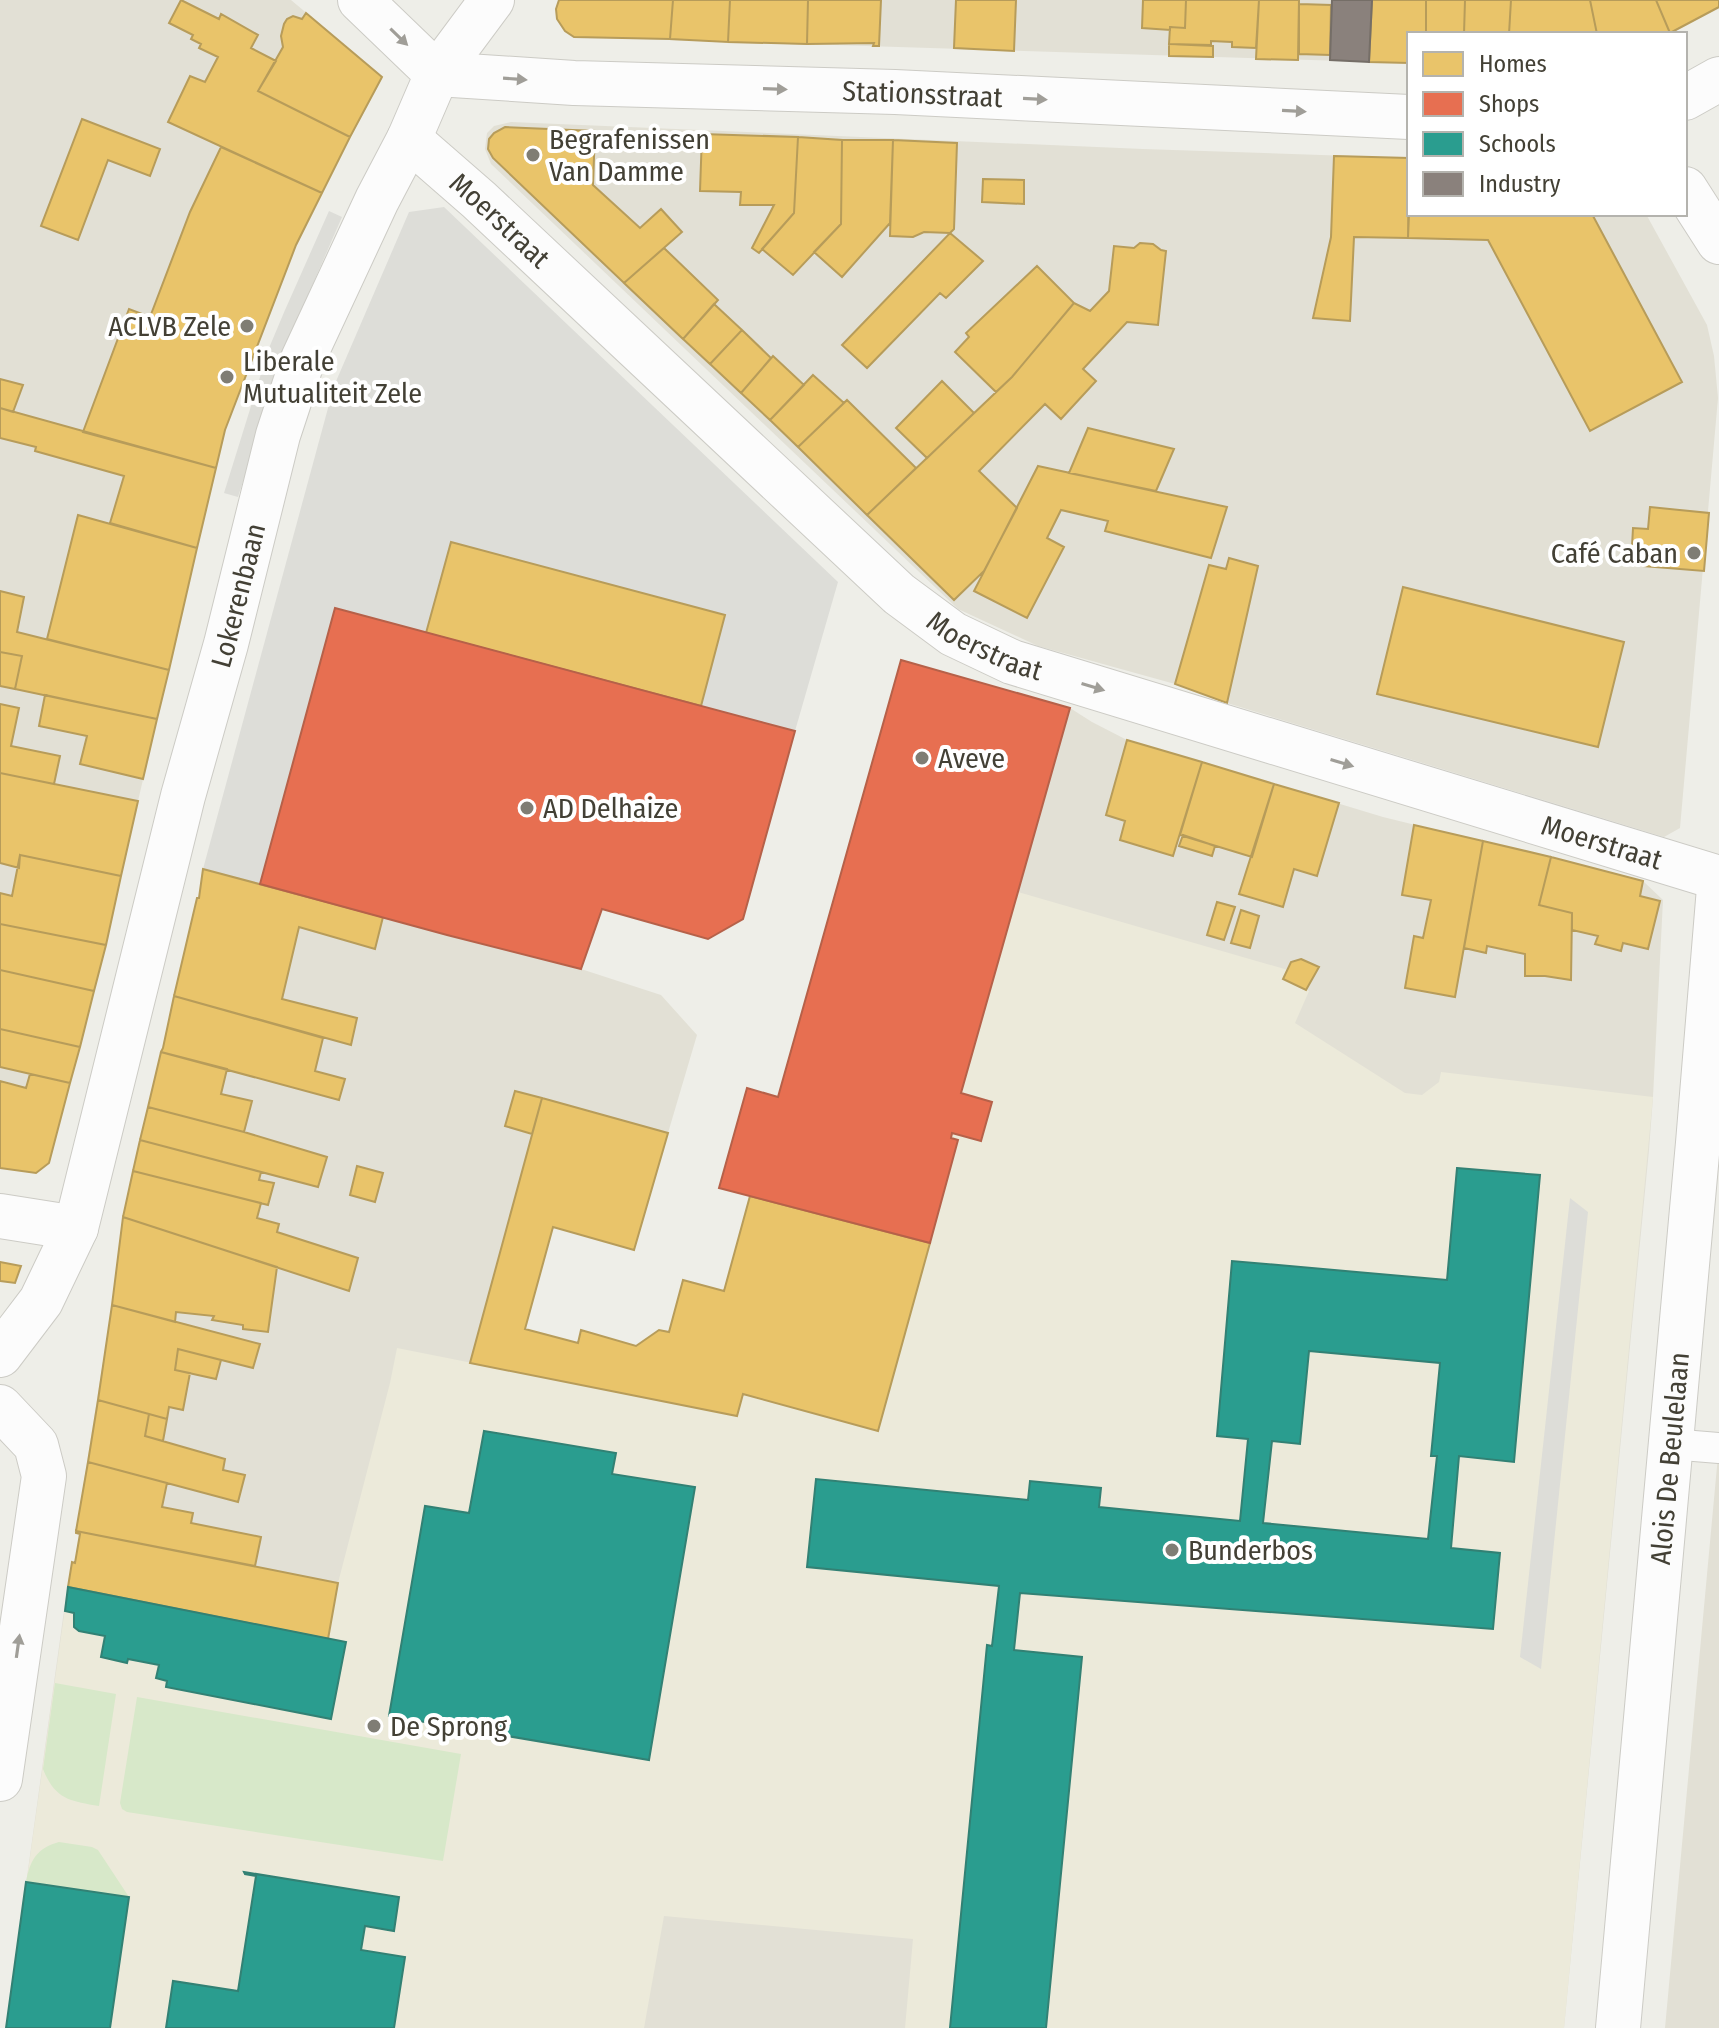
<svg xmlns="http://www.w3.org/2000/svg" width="1719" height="2028" viewBox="0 0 1719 2028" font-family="'Fira Sans Condensed',sans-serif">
  <rect width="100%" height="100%" fill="#eeeee8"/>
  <!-- residential -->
  <path fill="#e2e0d5" d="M0,0H291L378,73L382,79L350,138L296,244L225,430L138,801L106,945L49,1163L36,1173L0,1168Z
    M559,0H1719V7L1669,34H1409V63L574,37L565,31L557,19L556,9Z
    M511,122L1143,149L1409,158V214H1646L1707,325L1714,356L1718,398L1680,828L1664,837L1227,703L1175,684L1038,646L958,609L491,164L485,149L487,133L494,126Z
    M1070,708L1092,722L1127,740L1274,784L1383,817L1643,881L1663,900L1653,1097L1649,1150L1564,2028H6L67,1589L72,1562L75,1563L80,1535L76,1531L112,1305L123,1217L197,898H199L203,869L447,935L581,969L661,995L697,1035L668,1133L542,1098L471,1363L737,1416L878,1431L957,1140L951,1138L952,1133L981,1140L961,1093Z
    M1719,1445V2028H1665Z"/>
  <!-- education -->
  <path fill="#eceada" d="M1018,892L1288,970L1283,979L1309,991L1295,1023L1405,1093L1422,1095L1439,1082L1441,1072L1653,1097L1564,2028H905L913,1939L664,1916L644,2028H6L68,1587L328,1638L338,1583L390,1383L397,1348L737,1416L743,1394L878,1430L957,1140L951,1138L952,1133L981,1140L961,1093Z"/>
  <!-- green -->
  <path fill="#d7e8c9" d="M55,1683L116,1694L99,1806C69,1801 55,1799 43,1769Z
    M137,1697L461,1754L443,1861L127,1812L122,1809L120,1803Z
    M59,1842L92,1847L98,1850L129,1897L26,1882C30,1860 37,1848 59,1842Z"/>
  <!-- parking -->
  <path fill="#ddddd8" d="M444,207L838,582L795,731L701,706L725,615L451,542L426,633L335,609L260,884L203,869L334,386L409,212Z
    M329,211L342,217L285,348L238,497L224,493L269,348L285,310Z
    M1570,1198L1588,1212L1541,1669L1520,1657Z"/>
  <!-- homes -->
  <path fill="#e9c46a" stroke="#b79c5a" stroke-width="2" d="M181,0L219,19L221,14L258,35L251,48L276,61L258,91L350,137L322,193L168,122L190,76L205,82L218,57L199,48L201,44L191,39L193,35L169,23Z
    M559,0H673L670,39L574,37L565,31L557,19L556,9Z
    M673,0H730L728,42L670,39Z
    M730,0H808L807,44L728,42Z
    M808,0H881L879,46H873L874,43L807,44Z
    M956,0H1016L1014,51L954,48Z
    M1143,0H1186L1185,28L1170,27V30L1142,28Z
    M1186,0H1259L1256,48L1232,47V42L1211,41V45L1169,44L1170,27L1185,28Z
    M1259,0H1299L1298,60L1256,59Z
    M1372,0H1426V34H1409V63L1369,62Z
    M1426,0H1465L1464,34H1426Z
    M1465,0H1511L1509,34H1464Z
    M1511,0H1590L1597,34H1509Z
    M1590,0H1656L1670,33L1597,34Z
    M1656,0H1719V7L1670,33Z
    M1299,4L1331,5L1330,55L1299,54Z
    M306,13L382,77L350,137L258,91L283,47L281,36L284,24L287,19L293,16L302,19Z
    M1169,44L1213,46V57L1169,56Z
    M82,119L160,149L150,176L108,160L78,240L41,226Z
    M505,127L595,131L593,185L640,228L661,209L682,232L624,283L493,158L488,149L489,139L494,133Z
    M702,134L798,137L794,213L759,253L752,248L774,205H740L741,192L700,191Z
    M798,137L842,140L841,224L793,275L762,249L794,213Z
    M842,140H893L890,223L842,277L814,252L841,224Z
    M893,140L957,143L954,229L950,233L924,232L913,237L890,236Z
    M221,147L322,193L296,245L225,430L216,468L83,432L129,309L150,317L190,212Z
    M1334,156L1409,158L1408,238L1354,237L1350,321L1313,318L1331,237Z
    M983,179L1024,180V204L982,202Z
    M1409,214H1592L1682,382L1590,431L1488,240L1408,238Z
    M950,233L983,261L946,298L940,293L867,368L842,345Z
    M1140,243L1153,244L1161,250L1166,251L1158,325L1127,322L1083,369L1096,381L1061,419L1045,404L979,471L1017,508L984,571L954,600L867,515L1012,377L1074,303L1090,311L1109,291L1114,246L1134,248Z
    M664,248L718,300L683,339L624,283Z
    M1037,266L1074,303L1012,377L996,392L955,352L969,337L966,333Z
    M714,304L742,330L710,364L683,339Z
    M742,330L771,358L741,393L710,364Z
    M773,356L804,385L770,420L741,393Z
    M813,375L844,403L798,447L770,420Z
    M0,379L23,385L13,412L0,408Z
    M942,381L974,413L927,458L896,428Z
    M847,400L916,468L867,515L798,447Z
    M0,408L216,468L197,548L110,523L124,476L35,451L36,447L0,438Z
    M1088,428L1174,449L1156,491L1069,473Z
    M1038,466L1227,507L1211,558L1105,531L1108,521L1061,510L1047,538L1064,547L1027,618L974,591Z
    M1650,507L1709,513L1704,571L1631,565L1633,528L1648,529Z
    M78,515L197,548L169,670L47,639Z
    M451,542L725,615L701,706L426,633Z
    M1229,558L1258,566L1227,703L1175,684L1209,565L1226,569Z
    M1403,587L1624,642L1598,747L1377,694Z
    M0,591L24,597L17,632L169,670L157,719L15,689L22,656L0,652Z
    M0,652L22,656L15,689L0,686Z
    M45,695L157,719L143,779L80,764L87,736L39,726Z
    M0,704L19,708L11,746L60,756L54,784L0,773Z
    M1127,740L1202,762L1173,856L1120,840L1125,821L1106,815Z
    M1202,762L1274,784L1252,857L1180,835Z
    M0,773L138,801L121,876L20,855L19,868L0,863Z
    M1274,784L1339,803L1317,876L1294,869L1283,907L1239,894Z
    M1414,825L1483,841L1455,997L1405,988L1414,936L1423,938L1431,900L1402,895Z
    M1183,835L1215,846L1212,856L1179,846Z
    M1483,841L1551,857L1539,905L1572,913L1571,980L1545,976H1525V954L1487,946L1486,953L1464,948Z
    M20,855L121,876L106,945L0,924V893L12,896Z
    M1551,857L1643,881L1640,896L1660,901L1648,949L1623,943L1621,951L1595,944L1598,936L1572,930V913L1539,905Z
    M203,869L383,917L375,949L299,927L282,999L357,1018L351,1045L174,996L197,898H199Z
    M1217,902L1235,907L1224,940L1207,935Z
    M1241,910L1259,916L1250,948L1231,943Z
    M0,924L106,945L94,991L0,970Z
    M1301,959L1319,967L1306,990L1283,979L1291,962Z
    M0,970L94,991L80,1047L0,1029Z
    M174,996L323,1038L315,1071L345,1079L339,1100L161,1052L163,1048Z
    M0,1029L80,1047L70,1083L0,1067Z
    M161,1052L227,1069L221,1094L252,1101L244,1132L148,1107Z
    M30,1074L70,1083L49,1163L36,1173L0,1168V1081L26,1088Z
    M515,1091L542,1098L532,1134L505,1126Z
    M542,1098L668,1133L634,1250L553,1227L525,1329L578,1343L581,1330L636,1346L659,1330L669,1332L683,1280L724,1291L750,1196L930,1243L878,1431L743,1394L737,1416L470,1363Z
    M148,1107L244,1132L327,1157L318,1187L140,1140Z
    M140,1140L261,1172L259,1180L274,1183L268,1205L133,1171Z
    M357,1166L383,1173L375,1202L350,1195Z
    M133,1171L261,1203L257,1218L279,1224L277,1232L358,1258L349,1291L123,1217Z
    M123,1217L277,1267L268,1332L243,1329V1325L212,1320L214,1316L176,1312L175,1322L112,1305Z
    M0,1262L21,1266L15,1283L0,1281Z
    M112,1305L260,1344L253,1368L178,1349L175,1370L190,1373L183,1410L169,1407L167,1419L98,1400Z
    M178,1349L221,1360L216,1379L175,1370Z
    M98,1400L149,1414L145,1436L225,1459L223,1470L245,1475L238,1502L88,1462Z
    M149,1414L167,1419L163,1441L145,1436Z
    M88,1462L167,1483L162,1507L193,1513L191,1523L261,1537L255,1566L76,1531Z
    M76,1531L338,1583L328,1639L68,1587L72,1562L75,1563L80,1534L76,1533Z"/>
  <!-- shops -->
  <path fill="#e76f51" stroke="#b66149" stroke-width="2" d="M335,608L795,731L743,919L708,939L602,909L581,969L447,935L260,884Z
    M901,660L1070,708L961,1093L992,1102L981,1141L952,1133L951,1138L958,1140L930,1243L719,1188L747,1088L778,1097Z"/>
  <!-- schools -->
  <path fill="#2a9d8f" stroke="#328174" stroke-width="2" fill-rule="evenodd" d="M1457,1168L1540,1175L1514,1462L1459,1456L1451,1548L1500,1553L1493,1629L1020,1593L1014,1650L1082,1657L1046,2028H950L987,1645L992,1646L999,1586L807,1567L816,1479L1028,1500L1030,1481L1101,1488L1099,1507L1240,1521L1248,1439L1217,1436L1232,1261L1447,1280ZM1309,1351L1440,1363L1431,1456H1437L1428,1539L1263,1523L1272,1441L1300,1444Z
    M484,1431L616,1453L612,1474L695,1487L649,1760L389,1716L425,1506L469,1513Z
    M68,1587L346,1642L331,1719L166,1687L167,1681L156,1678L159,1665L128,1659L127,1663L101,1657L105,1636L79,1631L74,1627V1613L65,1611Z
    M244,1872L399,1897L394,1931L365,1926L361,1950L405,1957L394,2028H166L173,1981L238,1991L256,1876L245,1874Z
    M26,1882L129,1897L110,2028H6Z"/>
  <!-- industry -->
  <path fill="#8a817c" stroke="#756e67" stroke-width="2" d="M1332,0H1372L1369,62L1330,60Z"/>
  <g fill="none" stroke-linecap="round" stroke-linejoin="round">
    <defs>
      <path id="service" d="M1670,1444L1719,1448"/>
      <g id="minor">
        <path id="s1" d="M409,139L479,200L899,594L953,634L1012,662L1719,878"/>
        <path d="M0,1216L76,1228"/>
        <path id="s2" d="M0,1355L41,1301L76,1228L183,796L226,644L278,435L303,359L377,200L409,139L437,74L360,0"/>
        <path d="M0,1407L36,1445L44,1476L0,1779"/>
      </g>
      <g id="tertiary">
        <path id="s3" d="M437,74L574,83L895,92L1409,117"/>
        <path d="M437,74L492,0"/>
        <path d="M1685,98L1719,79"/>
        <path d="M1685,189L1719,242"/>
        <path id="s4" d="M1618,2028L1698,1143L1719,888"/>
      </g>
    </defs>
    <!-- service casing -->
    <use href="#service" stroke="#cccbc5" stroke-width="32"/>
    <!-- minor casing -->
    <use href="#minor" stroke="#cccbc5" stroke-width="46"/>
    <!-- tertiary casing -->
    <use href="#tertiary" stroke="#cccbc5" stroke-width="46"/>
    <!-- service -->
    <use href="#service" stroke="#fcfcfc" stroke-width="30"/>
    <!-- minor -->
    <use href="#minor" stroke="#fcfcfc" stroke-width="44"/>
    <!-- tertiary -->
    <use href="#tertiary" stroke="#fcfcfc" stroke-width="44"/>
  </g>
  <!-- one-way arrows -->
  <defs><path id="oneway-solid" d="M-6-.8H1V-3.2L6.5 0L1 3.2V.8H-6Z" transform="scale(2)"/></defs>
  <g fill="#a09e98">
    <use href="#oneway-solid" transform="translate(399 37) rotate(44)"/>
    <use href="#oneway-solid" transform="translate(515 79) rotate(4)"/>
    <use href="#oneway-solid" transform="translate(775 89) rotate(2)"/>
    <use href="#oneway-solid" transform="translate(1035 99) rotate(3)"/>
    <use href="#oneway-solid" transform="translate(1294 111) rotate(3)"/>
    <use href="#oneway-solid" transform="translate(1093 687) rotate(17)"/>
    <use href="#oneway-solid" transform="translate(1342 763) rotate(17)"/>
    <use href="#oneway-solid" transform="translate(18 1646) rotate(-82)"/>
  </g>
  <!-- markers -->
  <g fill="#7f7d74" stroke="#fff" stroke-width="3">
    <circle cx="533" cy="155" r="8"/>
    <circle cx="247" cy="326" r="8"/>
    <circle cx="227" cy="377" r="8"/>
    <circle cx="1694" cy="553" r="8"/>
    <circle cx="922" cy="758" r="8"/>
    <circle cx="527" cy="808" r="8"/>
    <circle cx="1172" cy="1550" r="8"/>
    <circle cx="374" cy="1726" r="8"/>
  </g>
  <g text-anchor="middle" stroke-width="8" stroke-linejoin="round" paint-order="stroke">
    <!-- street labels -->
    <g font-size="28" fill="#434035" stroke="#fff">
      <text dy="10" stroke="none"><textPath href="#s3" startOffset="486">Stationsstraat</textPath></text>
      <text dy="10" stroke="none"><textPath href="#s1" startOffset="122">Moerstraat</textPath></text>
      <text dy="10" stroke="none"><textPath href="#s2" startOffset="802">Lokerenbaan</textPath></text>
      <text dy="10" stroke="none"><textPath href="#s1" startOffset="770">Moerstraat</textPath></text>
      <text dy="10" stroke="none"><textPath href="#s1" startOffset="1418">Moerstraat</textPath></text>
      <text dy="10" stroke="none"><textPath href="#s4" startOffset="572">Alois De Beulelaan</textPath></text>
    </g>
    <!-- poi labels -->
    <g font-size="28" fill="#434035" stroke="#fff" text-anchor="start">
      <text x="549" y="149">Begrafenissen<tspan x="549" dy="32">Van Damme</tspan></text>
      <text x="231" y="336" text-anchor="end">ACLVB Zele</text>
      <text x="243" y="371">Liberale<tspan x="243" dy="32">Mutualiteit Zele</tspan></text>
      <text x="1678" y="563" text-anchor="end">Café Caban</text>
      <text x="938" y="768">Aveve</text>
      <text x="543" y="818">AD Delhaize</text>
      <text x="1188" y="1560">Bunderbos</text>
      <text x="390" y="1736">De Sprong</text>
    </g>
  </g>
  <!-- legend -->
  <rect x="1407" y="32" width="280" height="184" fill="#ffffff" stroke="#b4b3ae" stroke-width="2"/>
  <rect x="1423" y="52" width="40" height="24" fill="#e9c46a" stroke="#b4b3ae" stroke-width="2"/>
  <text x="1479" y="72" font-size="24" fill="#434035">Homes</text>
  <rect x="1423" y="92" width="40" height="24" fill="#e76f51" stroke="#b4b3ae" stroke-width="2"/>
  <text x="1479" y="112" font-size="24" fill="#434035">Shops</text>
  <rect x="1423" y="132" width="40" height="24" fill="#2a9d8f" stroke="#b4b3ae" stroke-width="2"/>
  <text x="1479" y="152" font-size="24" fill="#434035">Schools</text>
  <rect x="1423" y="172" width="40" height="24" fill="#8a817c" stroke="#b4b3ae" stroke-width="2"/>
  <text x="1479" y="192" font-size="24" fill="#434035">Industry</text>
</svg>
